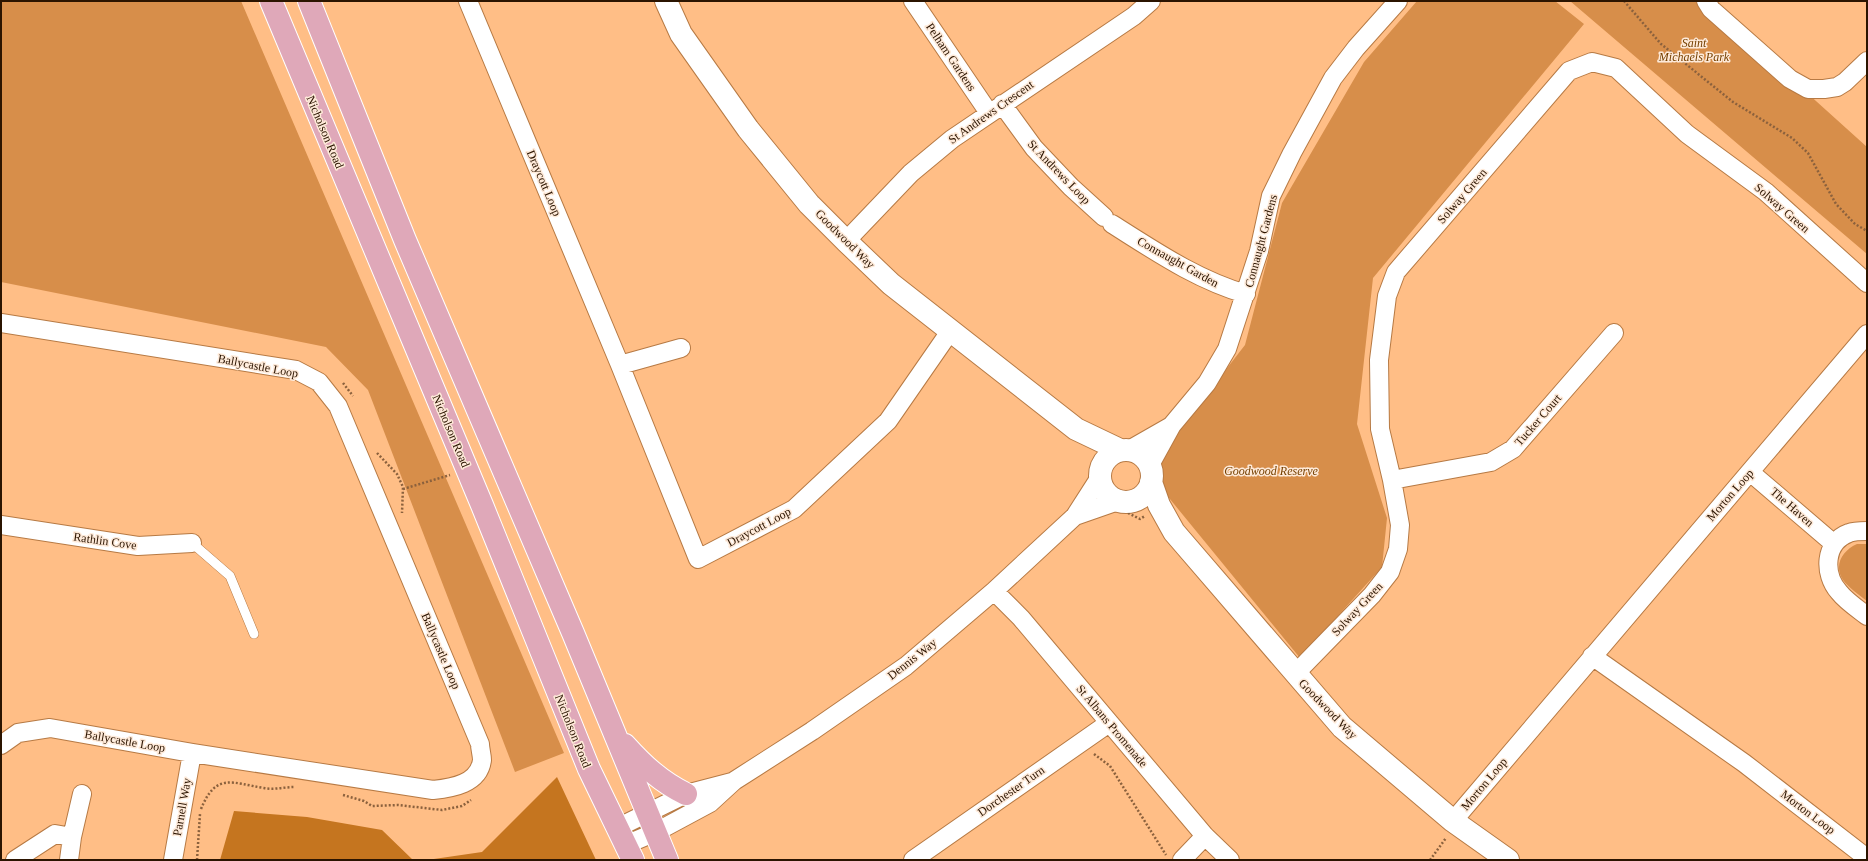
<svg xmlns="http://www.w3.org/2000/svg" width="1868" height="861" viewBox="0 0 1868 861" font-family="'Times New Roman',serif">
  <rect width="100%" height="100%" fill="#ffbe86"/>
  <!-- green -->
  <path fill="#d78e4a" d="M1,1H241L564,753L515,772L368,390L326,347L1,282Z
    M1417,1H1555L1584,24L1373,278L1357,424L1387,518L1382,567L1300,658L1147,471L1245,345L1282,203L1364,62Z
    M1570,1H1705L1867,147V254Z
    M1857,544H1867V601C1859,595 1849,588 1843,580C1833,565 1843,550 1857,544Z"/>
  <!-- forest -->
  <path fill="#c5751f" d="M557,777L596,860H427L482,852Z
    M234,811L307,817L382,830L413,860H220Z"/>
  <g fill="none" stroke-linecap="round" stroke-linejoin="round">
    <defs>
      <path id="service" d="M192,543L230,576L254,634"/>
      <path id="minor" d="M468,1L620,365L698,559L794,509L888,421L951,330
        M913,1L989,113
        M1706,1L1711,9L1790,79L1808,89H1824L1837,87L1845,82L1867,61
        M1002,104L1034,148L1071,187L1104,217
        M1112,224C1155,251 1197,280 1246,294
        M846,241L911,173L952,139L1134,16L1151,1
        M1,323L296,370L319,382L338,406L480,744C480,749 482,755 482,760C479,784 452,788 433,790L192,753L50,728L18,733L1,745
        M620,365L681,348
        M1129,450L1171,426
        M1150,465L1172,425L1207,383L1227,349L1259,251L1271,196L1292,153L1333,78L1356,48L1398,1
        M1750,472L1833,543
        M1392,480L1491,462L1513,449L1614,333
        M1075,516L1118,501
        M1,525L138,546L192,543
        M1867,531C1861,531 1854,531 1849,533C1824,542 1823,574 1839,592C1846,601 1858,609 1867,616
        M994,591L1021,618L1205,836L1230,860
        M1592,656L1744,763L1867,858
        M1295,674L1372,595L1390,572L1398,549L1400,525L1392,480L1380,429L1379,360L1387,296L1396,272L1569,71L1592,62L1616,68L1687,134L1766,192L1867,283
        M1453,821L1867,334
        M617,828L686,794L732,782
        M625,845L656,832L710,803L734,781L812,731L906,666L994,591L1075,516L1100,477
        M15,860L55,834L72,837
        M69,860L72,837L82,794
        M173,860L192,753
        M913,860L1109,723
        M1182,860L1205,836"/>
      <path id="tertiary" d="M666,1L681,34L748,129L809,204L846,241L891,284L1076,429L1120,450
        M1100 476a26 26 0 1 1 52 0a26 26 0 1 1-52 0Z
        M1151,482L1159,505L1174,532L1342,727L1453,821L1508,860"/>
      <path id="primary" d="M271,1L482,505L589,769L633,860
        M309,1L405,240L573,633L667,860
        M625,745C643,765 661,782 686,794"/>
    </defs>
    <!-- service casing -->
    <use href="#service" stroke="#b77a44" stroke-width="10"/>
    <!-- minor casing -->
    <use href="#minor" stroke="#b77a44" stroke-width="20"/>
    <!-- tertiary casing -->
    <use href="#tertiary" stroke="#b77a44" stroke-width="24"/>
    <!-- primary casing -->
    <use href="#primary" stroke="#fff" stroke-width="24"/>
    <!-- path -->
    <path stroke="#8b613d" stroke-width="2.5" stroke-dasharray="2 2" stroke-linecap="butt" d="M1624,1L1661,44L1733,102L1792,138L1808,153L1836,204L1855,224L1867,231
      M343,383L353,396
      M377,453L397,474L403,487L402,513
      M403,489L450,475
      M1128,513L1140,519L1145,516
      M1094,754L1110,766L1166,855
      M343,795L364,801L372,806L398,805L442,810L462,806L471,800
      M201,809C216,772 232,783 264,788C274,790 285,787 295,787
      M197,860L200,814
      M1430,860L1446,838"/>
    <!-- service -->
    <use href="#service" stroke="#fff" stroke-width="9"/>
    <!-- minor -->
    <use href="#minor" stroke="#fff" stroke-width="18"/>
    <!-- tertiary -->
    <use href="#tertiary" stroke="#fff" stroke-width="22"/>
    <!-- primary -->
    <use href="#primary" stroke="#dfa8b9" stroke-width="22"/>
  </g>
  <g text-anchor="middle" stroke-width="3" stroke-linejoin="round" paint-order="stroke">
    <!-- park labels -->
    <g font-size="12" font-style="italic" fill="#764000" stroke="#feead9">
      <text x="1694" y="47">Saint<tspan x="1694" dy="14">Michaels Park</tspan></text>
      <text x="1271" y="475">Goodwood Reserve</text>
    </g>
    <!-- street labels -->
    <g font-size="12" fill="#2b1400" stroke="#feead9">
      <text transform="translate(951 57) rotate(56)" y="4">Pelham Gardens</text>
      <text transform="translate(991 112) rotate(-35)" y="4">St Andrews Crescent</text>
      <text transform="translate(325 132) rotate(67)" y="4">Nicholson Road</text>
      <text transform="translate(1059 172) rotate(46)" y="4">St Andrews Loop</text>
      <text transform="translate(544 183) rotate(67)" y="4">Draycott Loop</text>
      <text transform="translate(1462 196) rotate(-49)" y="4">Solway Green</text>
      <text transform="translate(1782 208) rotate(41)" y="4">Solway Green</text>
      <text transform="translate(845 239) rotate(45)" y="4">Goodwood Way</text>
      <text transform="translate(1261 241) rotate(-75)" y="4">Connaught Gardens</text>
      <text transform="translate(1178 262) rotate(29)" y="4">Connaught Garden</text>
      <text transform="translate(258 366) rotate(11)" y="4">Ballycastle Loop</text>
      <text transform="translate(1538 420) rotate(-49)" y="4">Tucker Court</text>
      <text transform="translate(451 431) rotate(67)" y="4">Nicholson Road</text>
      <text transform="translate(1730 495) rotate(-49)" y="4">Morton Loop</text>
      <text transform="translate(1792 507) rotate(41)" y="4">The Haven</text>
      <text transform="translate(759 527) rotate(-28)" y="4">Draycott Loop</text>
      <text transform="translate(105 541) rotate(8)" y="4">Rathlin Cove</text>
      <text transform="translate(1357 609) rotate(-47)" y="4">Solway Green</text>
      <text transform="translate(441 651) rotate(67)" y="4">Ballycastle Loop</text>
      <text transform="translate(912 659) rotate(-38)" y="4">Dennis Way</text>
      <text transform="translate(1328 709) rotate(46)" y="4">Goodwood Way</text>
      <text transform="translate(1112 726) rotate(50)" y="4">St Albans Promenade</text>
      <text transform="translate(573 731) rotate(68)" y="4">Nicholson Road</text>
      <text transform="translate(125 741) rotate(10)" y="4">Ballycastle Loop</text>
      <text transform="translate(1484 784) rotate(-50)" y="4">Morton Loop</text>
      <text transform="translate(1011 791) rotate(-35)" y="4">Dorchester Turn</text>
      <text transform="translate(182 807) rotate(-80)" y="4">Parnell Way</text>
      <text transform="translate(1808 812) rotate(37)" y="4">Morton Loop</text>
    </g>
  </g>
  <!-- border -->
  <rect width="1868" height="861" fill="none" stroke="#2b1400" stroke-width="4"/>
</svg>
